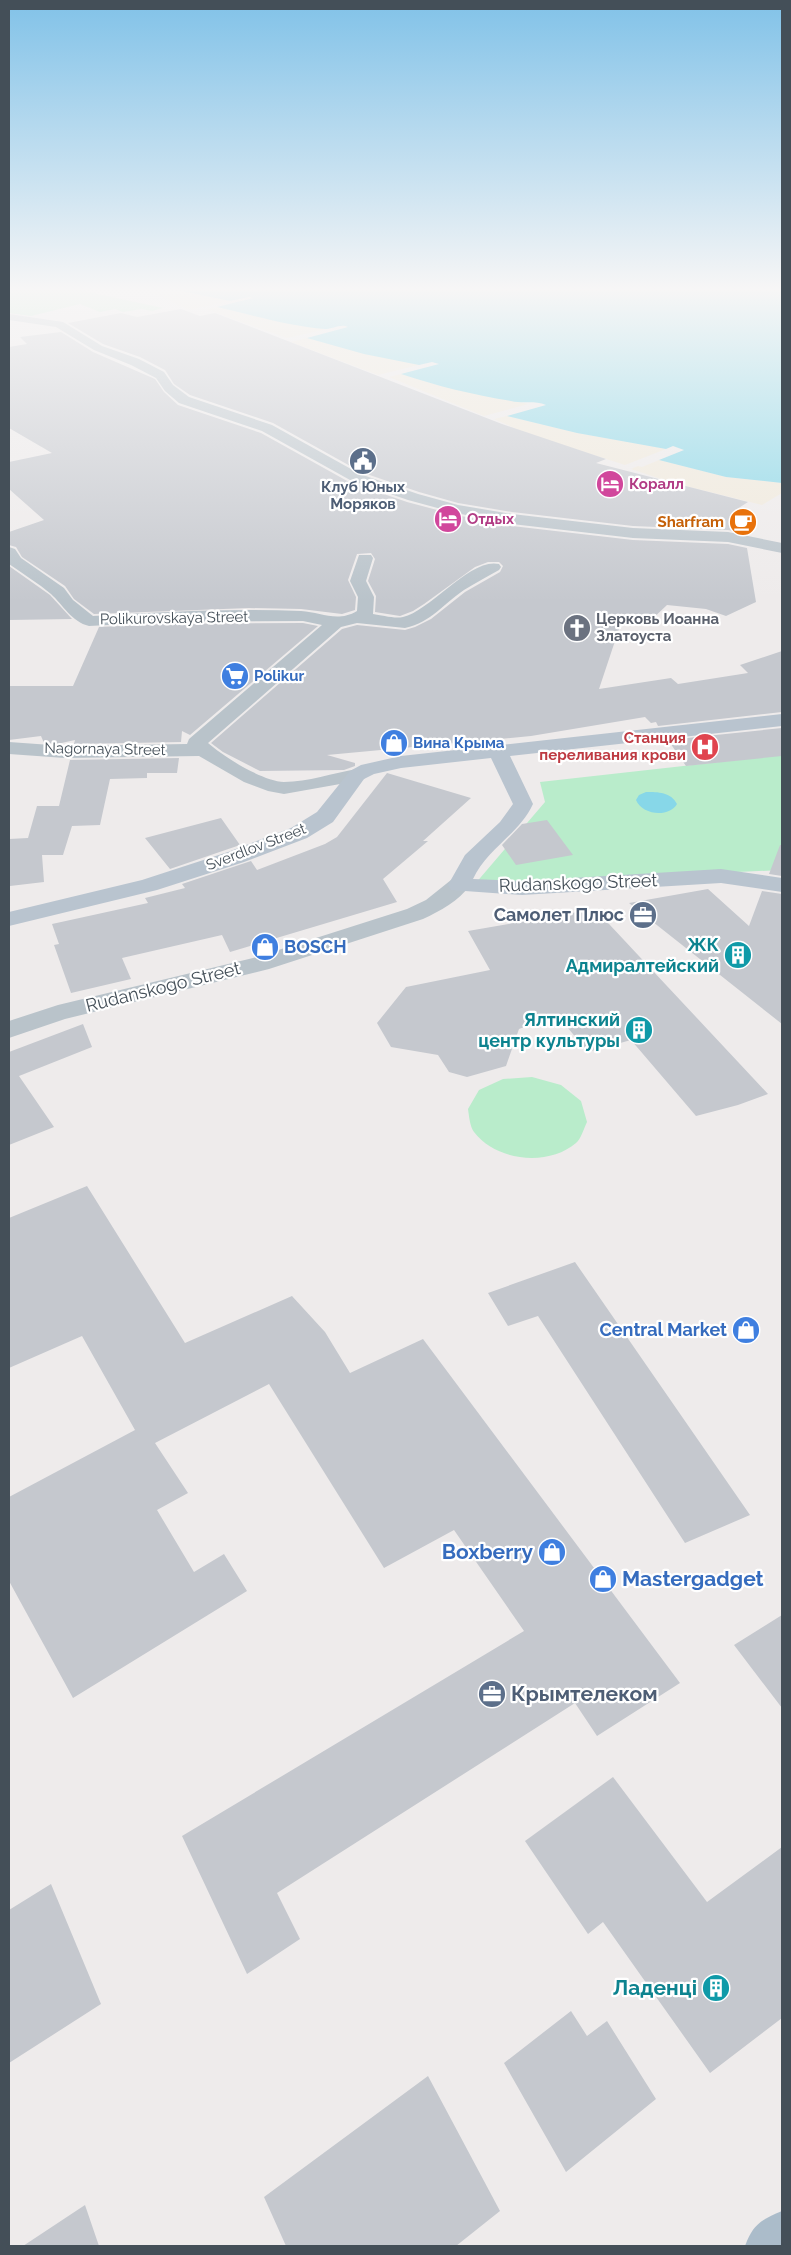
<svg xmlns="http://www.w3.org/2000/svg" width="791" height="2255" viewBox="0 0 791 2255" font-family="Raleway,sans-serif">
  <rect width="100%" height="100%" fill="#eeebeb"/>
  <!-- green -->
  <path fill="#b9eccb" d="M9,286H78L89,292L163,308L152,311L142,309L123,312L115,309L100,312L80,304L31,316L9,313Z
    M782,755V870L475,884L545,802L540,782Z
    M532,1077L561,1085L581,1101L587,1122C584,1128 581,1139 576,1143C548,1167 496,1161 474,1132C470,1127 469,1116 468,1109L479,1090L503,1079Z"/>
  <!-- sand -->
  <path fill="#f0e9db" d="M138,286H157L230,301L189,310Z
    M217,307L327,329L287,338L206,309Z
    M307,338L314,340L419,365L378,375L291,342Z
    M401,374L438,385L528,404L484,416L389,377Z
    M507,416L577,433L666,449L625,465L528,434L494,419Z
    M659,460L726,477L782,483V493L762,505L670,482L631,469L638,466L642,467Z"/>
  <!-- water -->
  <path fill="#87d7e8" d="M157,286H782V483L726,477L659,460L684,450L673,446L666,449L577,433L507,416L546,405C535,400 523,404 511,401C474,395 437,386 401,374L439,364L432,362L419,365L364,354L307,338L348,327C341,323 333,329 325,329C289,326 252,315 217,307L253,298L249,297L230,301Z
    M646,792C658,792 671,792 677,804C669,818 642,815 636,800L639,795Z"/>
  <!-- building -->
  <path fill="#c5c8ce" d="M181,309L200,316L215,313L502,424L606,459L596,463L748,502L737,509L741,510L744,533L728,530L633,526L512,512L458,503L419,492L361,472L273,423L190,395L174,384L165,370L140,357L103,344L68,323L121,313L137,317Z
    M61,332L93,352L155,379L164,392L178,405L261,433L349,482L407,502L456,515L512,526L633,540L728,544L747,548L756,602L726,616L706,609L667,605L648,623L623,617L599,689L671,678L678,684L748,673L740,665L782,651V712L658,726L656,722L651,723L645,717L531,736L327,755L355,763V766L344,770L260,771L223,752L211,743L342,629L357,625L405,630L415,627L431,619L465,592L500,572L503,566L499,562H488L475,567L424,604L413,611L400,616L375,612L376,596L368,581L375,559L371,553L357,554L348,580L356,597L355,610L342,614L301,609L249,608L94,614L74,599L65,586L22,557L16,547L9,545V532L44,520L9,489V462L52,453L9,428V347L27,344L20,337Z
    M9,566L50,595L72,619L9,620Z
    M303,623L318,626L190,735L182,731L181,742L74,744L75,740L57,744L44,743L41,736L9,740V686H73L99,627L163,624Z
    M782,728V756L686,766L668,740Z
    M179,758L177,773H147V778L110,779L100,825L72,826L63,855H42L44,882L10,886L9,839L28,838L37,806H59L70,760Z
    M387,773L471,798L423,841H428L383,879L397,902L230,952L222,935L122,958L131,979L71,993L54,945L59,944L52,924L148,903L145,898L185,888L182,884L251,861L257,870L325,844L337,837Z
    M221,818L240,845L170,869L145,838Z
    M547,820L573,855L516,865L502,845L522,824Z
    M780,845H782V876L769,874Z
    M708,889L749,926L762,891L782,894V1024L629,903Z
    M595,909L768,1094L738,1105L696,1116L631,1040L588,1052L557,1015L519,1029L506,1066L467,1077L449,1072L438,1055L391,1047L377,1023L406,987L490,970L468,931Z
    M83,1024L92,1047L19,1076L54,1127L9,1145V1052Z
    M87,1186L185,1343L292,1296L325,1332L350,1373L423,1339L680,1683L597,1736L575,1703L277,1893L300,1939L247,1974L182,1836L524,1631L454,1530L384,1568L269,1384L155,1443L188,1493L157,1510L194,1572L224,1554L247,1591L73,1698L9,1581V1497L135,1430L82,1336L9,1368V1218Z
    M575,1262L750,1515L685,1543L538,1316L508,1326L488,1293Z
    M782,1615V1708L734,1645Z
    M613,1777L707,1902L782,1847V2018L710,2073L603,1922L588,1934L525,1841Z
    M51,1884L101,2004L9,2063V1910Z
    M571,2011L587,2036L607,2021L656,2099L566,2172L504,2063Z
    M428,2076L500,2211L456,2246H286L264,2197Z
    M85,2205L99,2246H23Z"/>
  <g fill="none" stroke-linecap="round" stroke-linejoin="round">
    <!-- street -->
    <path fill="#b9c3ca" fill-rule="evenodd" d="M9,314L63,322L102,346L139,359L164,372L173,385L189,397L272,425L360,474L418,494L458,505L512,514L633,528L728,532L782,543V553L728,542L633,538L512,524L456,513L408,500L350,480L262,431L179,403L165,391L156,378L131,365L94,350L56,327L9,320Z
      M9,547L15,549L21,558L64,588L73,600L93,616C162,612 232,608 301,611C321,612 337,623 357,611L358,597L350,581L359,555H371L373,558L366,581L374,597L373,614C381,615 395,619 403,617C430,611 471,557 499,564L501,567L499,570C487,577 475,583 464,590C443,604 432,622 405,628L357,623L341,627L208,743C224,757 262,781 284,782C308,782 333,773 357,769L364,771L367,775L364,779L357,781L284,794L268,791L244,782L199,756L65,758L9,754V742L65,746L187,744L189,739L322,625L303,621L163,622L89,626C72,622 63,605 51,594C38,583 23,574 9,564Z
      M459,878L467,880L470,885C459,901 440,911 423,919L269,969L65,1019L9,1038V1021L58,1005L253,958L407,909L426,900L451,880Z"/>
    <!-- secondary -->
    <path fill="#b9c4cf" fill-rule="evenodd" d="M782,714V726L510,756L533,804C519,834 487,849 473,879L522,881L721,869L782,878V892L721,883L522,895L451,890L448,885L465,855L500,822L513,804L491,758L401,768L374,774L364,779L333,822L307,838L244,862L157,890L9,926V912L142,880L228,852L291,828L317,812L350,771L361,765L401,756Z"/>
    <!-- primary -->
    <path fill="#abbcca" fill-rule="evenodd" d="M782,2211V2246H745C753,2224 761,2220 782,2211Z"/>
  </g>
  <!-- sky -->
  <linearGradient id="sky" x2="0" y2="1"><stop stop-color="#81c2e8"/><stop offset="0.48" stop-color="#f7f6f6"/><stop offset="1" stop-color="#f7f6f6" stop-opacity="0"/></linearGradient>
  <rect width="791" height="602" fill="url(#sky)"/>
  <!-- icons -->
  <defs>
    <symbol id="civic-disc" viewBox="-11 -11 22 22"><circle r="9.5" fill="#5c6f8a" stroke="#fff"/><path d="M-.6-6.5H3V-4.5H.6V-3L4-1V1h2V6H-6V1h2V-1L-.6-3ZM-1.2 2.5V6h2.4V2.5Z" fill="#fff"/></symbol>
    <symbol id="hotel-disc" viewBox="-11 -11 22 22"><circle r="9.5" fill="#d1479c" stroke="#fff"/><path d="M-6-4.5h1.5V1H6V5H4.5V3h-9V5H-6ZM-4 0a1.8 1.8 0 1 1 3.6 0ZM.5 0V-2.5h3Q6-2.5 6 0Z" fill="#fff"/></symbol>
    <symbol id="cafe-disc" viewBox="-11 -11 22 22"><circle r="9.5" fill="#e8710a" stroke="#fff"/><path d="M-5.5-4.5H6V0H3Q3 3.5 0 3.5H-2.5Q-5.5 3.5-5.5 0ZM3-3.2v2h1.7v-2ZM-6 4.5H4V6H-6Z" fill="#fff"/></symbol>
    <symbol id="church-disc" viewBox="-11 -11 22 22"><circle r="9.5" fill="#6b7280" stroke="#fff"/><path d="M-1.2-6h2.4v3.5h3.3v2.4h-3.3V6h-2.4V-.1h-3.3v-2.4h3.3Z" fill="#fff"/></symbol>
    <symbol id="supermarket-disc" viewBox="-11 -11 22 22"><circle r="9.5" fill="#3f7fe0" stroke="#fff"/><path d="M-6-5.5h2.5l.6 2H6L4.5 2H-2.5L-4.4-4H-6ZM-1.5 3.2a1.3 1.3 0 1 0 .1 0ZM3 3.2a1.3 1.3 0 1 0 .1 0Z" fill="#fff"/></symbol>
    <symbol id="shop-disc" viewBox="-11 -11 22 22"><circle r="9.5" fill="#3f7fe0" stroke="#fff"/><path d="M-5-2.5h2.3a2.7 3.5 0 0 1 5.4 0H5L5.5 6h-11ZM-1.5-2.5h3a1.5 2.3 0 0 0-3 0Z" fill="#fff"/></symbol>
    <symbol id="hospital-disc" viewBox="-11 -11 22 22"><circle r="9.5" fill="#e0444e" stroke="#fff"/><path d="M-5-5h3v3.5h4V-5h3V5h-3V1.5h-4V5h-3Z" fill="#fff"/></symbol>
    <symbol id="office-disc" viewBox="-11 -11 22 22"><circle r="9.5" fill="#5c6f8a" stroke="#fff"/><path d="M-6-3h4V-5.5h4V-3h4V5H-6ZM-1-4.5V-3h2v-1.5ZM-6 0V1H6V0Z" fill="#fff"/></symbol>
    <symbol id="building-disc" viewBox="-11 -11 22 22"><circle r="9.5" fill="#0f9aa8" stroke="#fff"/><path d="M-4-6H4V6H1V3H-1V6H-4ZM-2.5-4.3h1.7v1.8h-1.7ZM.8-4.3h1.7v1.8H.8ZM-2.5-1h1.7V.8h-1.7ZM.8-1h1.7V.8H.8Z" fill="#fff"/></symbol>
  </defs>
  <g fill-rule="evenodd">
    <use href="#civic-disc" x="347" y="445" width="32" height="32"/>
    <use href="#hotel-disc" x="594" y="468" width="32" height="32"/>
    <use href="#hotel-disc" x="432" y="503" width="32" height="32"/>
    <use href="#cafe-disc" x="727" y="506" width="32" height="32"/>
    <use href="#church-disc" x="561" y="612" width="32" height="32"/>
    <use href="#supermarket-disc" x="219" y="660" width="32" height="32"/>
    <use href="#shop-disc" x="378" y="727" width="32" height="32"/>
    <use href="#hospital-disc" x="689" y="731" width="32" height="32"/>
    <use href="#office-disc" x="627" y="899" width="32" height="32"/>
    <use href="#shop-disc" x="249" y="931" width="32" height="32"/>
    <use href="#building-disc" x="722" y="939" width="32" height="32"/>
    <use href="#building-disc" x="623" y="1014" width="32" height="32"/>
    <use href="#shop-disc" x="730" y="1314" width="32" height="32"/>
    <use href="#shop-disc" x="536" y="1536" width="32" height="32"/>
    <use href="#shop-disc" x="587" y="1563" width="32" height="32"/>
    <use href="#office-disc" x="476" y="1678" width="32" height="32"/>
    <use href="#building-disc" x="700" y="1972" width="32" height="32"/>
  </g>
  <g text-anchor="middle" stroke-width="4.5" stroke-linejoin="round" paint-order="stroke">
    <!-- far-hotel labels -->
    <g font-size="15" font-weight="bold" fill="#b23c85" stroke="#fff" text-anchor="start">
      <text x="629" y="489">Коралл</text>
      <text x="467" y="524">Отдых</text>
    </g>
    <!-- far-service labels -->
    <g font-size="15" font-weight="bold" fill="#4e5e75" stroke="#fff">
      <text x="363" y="492">Клуб Юных<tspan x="363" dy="17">Моряков</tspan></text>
    </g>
    <!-- far-food labels -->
    <g font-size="15" font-weight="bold" fill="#c56008" stroke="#fff" text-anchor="end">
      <text x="724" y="527">Sharfram</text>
    </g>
    <!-- far-street labels -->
    <g font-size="15" fill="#444f58" stroke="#fff">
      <text transform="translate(174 618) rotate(-1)" y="5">Polikurovskaya Street</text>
      <text transform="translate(105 749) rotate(1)" y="5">Nagornaya Street</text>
      <text transform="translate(256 847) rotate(-21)" y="5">Sverdlov Street</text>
    </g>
    <!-- far-worship labels -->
    <g font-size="15" font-weight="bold" fill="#5b616d" stroke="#fff" text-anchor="start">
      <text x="596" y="624">Церковь Иоанна<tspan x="596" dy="17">Златоуста</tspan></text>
    </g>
    <!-- far-shop labels -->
    <g font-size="15" font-weight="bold" fill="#366cbe" stroke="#fff" text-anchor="start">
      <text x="254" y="681">Polikur</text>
      <text x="413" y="748">Вина Крыма</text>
    </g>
    <!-- far-health labels -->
    <g font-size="15" font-weight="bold" fill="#be3a42" stroke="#fff" text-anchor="end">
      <text x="686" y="743">Станция<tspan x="686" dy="17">переливания крови</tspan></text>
    </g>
    <!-- street labels -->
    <g font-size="18" fill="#444f58" stroke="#fff">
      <text transform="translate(578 883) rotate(-2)" y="6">Rudanskogo Street</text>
      <text transform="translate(163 987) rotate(-14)" y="6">Rudanskogo Street</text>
    </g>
    <!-- service labels -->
    <g font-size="18" font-weight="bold" fill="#4e5e75" stroke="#fff" text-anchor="end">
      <text x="624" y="921">Самолет Плюс</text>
    </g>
    <!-- culture labels -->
    <g font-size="18" font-weight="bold" fill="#0d838f" stroke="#fff" text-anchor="end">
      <text x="719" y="951">ЖК<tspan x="719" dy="21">Адмиралтейский</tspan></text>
      <text x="620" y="1026">Ялтинский<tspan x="620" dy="21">центр культуры</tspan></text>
    </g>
    <!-- shop labels -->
    <g font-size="18" font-weight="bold" fill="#366cbe" stroke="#fff" text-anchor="start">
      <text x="284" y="953">BOSCH</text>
      <text x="727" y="1336" text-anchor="end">Central Market</text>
    </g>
    <!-- near-shop labels -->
    <g font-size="21" font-weight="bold" fill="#366cbe" stroke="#fff" text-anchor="end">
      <text x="533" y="1559">Boxberry</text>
      <text x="622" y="1586" text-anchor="start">Mastergadget</text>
    </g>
    <!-- near-service labels -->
    <g font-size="21" font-weight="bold" fill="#4e5e75" stroke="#fff" text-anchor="start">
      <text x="511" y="1701">Крымтелеком</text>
    </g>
    <!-- near-culture labels -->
    <g font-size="21" font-weight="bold" fill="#0d838f" stroke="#fff" text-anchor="end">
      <text x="697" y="1995">Ладенці</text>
    </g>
  </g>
  <!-- border -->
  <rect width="791" height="2255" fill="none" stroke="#444f58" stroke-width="20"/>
</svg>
